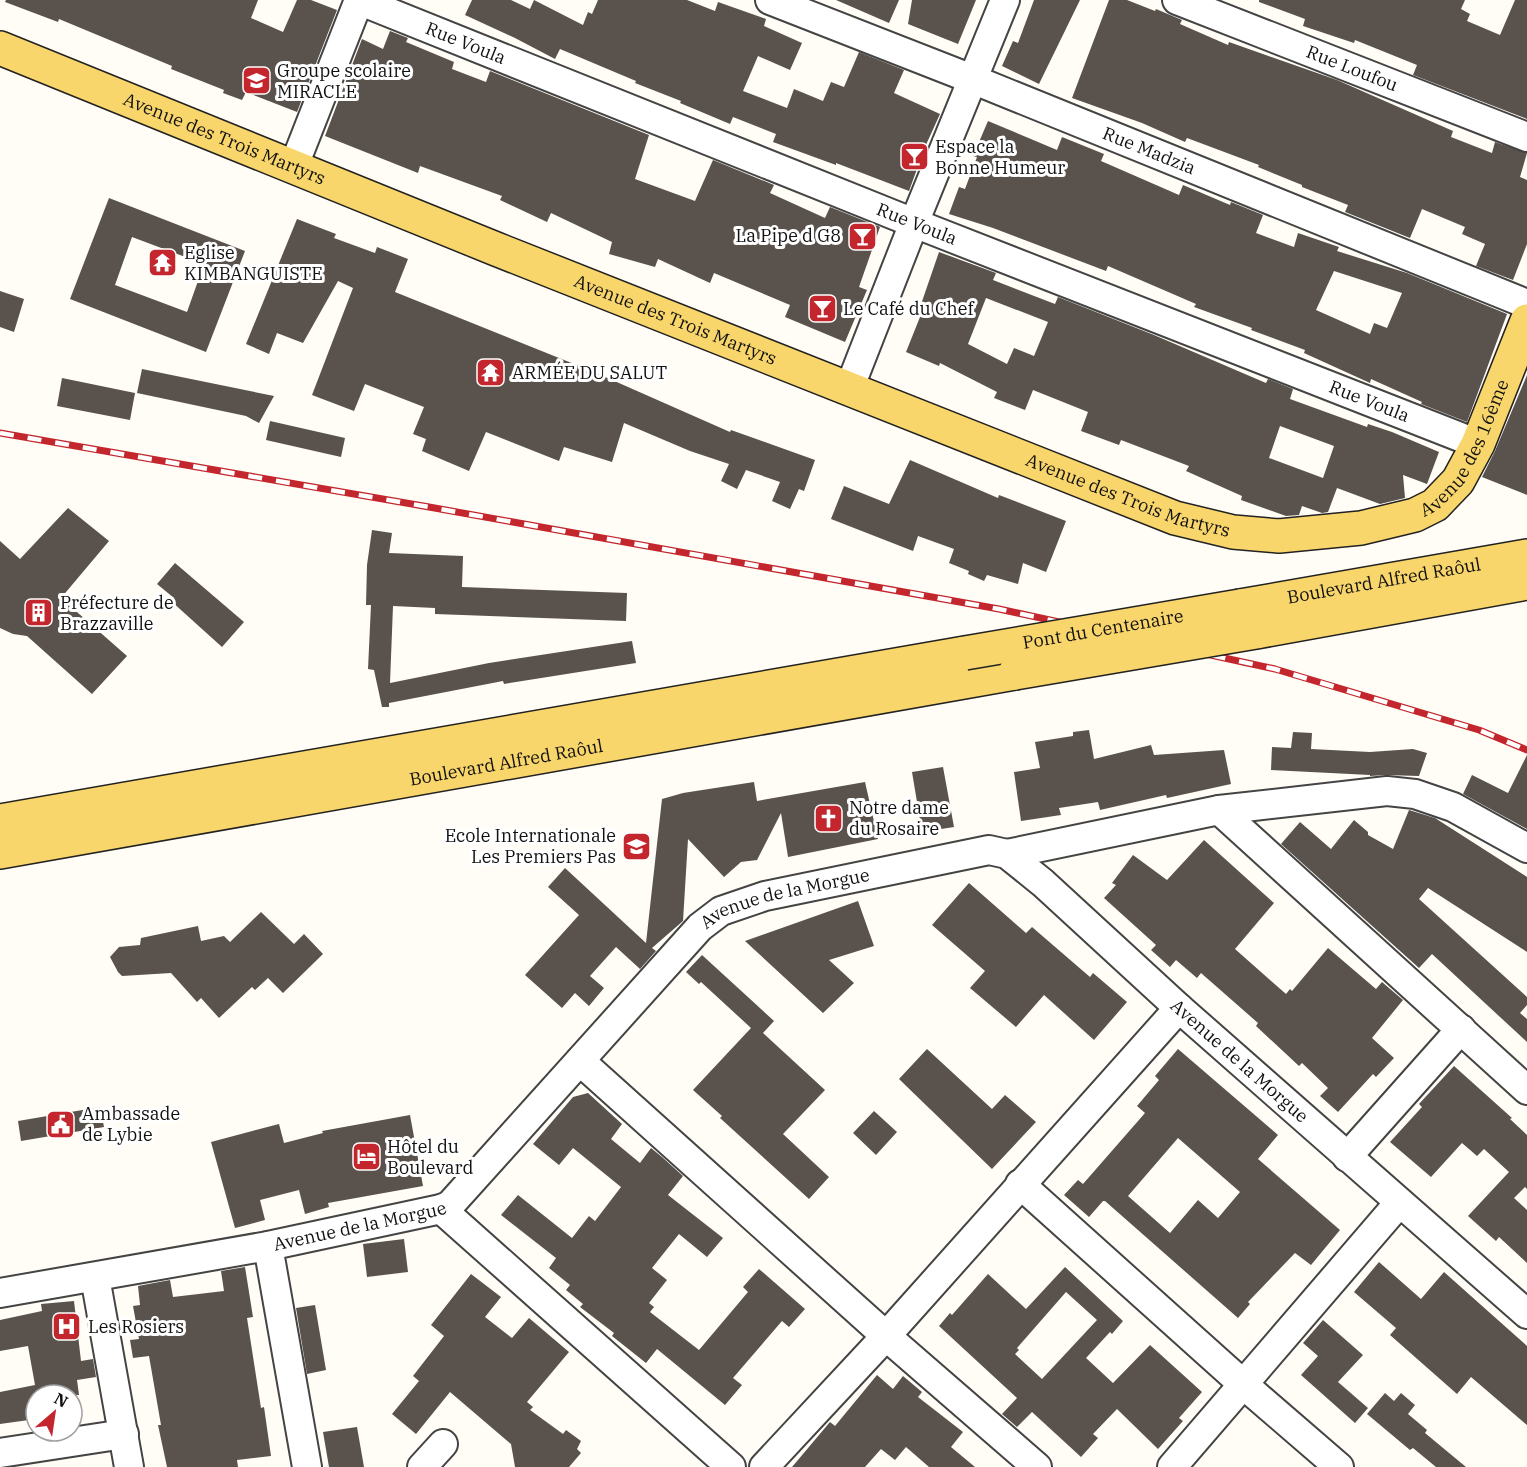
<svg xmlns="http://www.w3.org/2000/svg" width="1527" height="1467" viewBox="0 0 1527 1467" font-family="'IBM Plex Serif',serif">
  <rect width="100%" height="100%" fill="#fffdf5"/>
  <!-- building -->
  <path fill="#5a524d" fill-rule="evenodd" d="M6,0H258L251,18L283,32L297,0H311L337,10L297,112L246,92L242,100L223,93L224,90L171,69L172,66L59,19L58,22L5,2Z
    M472,0H511L530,9L534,0L583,25L588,12L592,14L598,0H687L715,11L718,2L766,19L764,26L802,43L790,70L758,56L743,91L787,108L794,89L823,101L831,82L844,87L859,52L904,70L894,93L940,114L925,147L909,191L836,163V165L773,142L776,134L733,117L730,124L680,103L681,101L635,83L636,81L560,49L555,59L515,38L465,15Z
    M836,0H899L889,23Z
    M912,0H976L958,44L908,24Z
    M1034,0H1080L1039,84L1002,66L1013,41L1018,43Z
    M1109,0H1127L1155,11L1156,9L1182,20L1180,24L1228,45L1229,42L1337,80L1453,131L1451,137L1492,153L1495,142L1527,153L1520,177L1527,180V244L1513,280L1476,266L1485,244L1462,234L1465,227L1422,209L1410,238L1345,212L1348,205L1302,187V185L1258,167L1259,165L1187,138L1185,142L1142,123L1072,98Z
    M1259,0H1465L1461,9L1470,14L1467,21L1500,35L1515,0H1527V119L1413,75L1417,65L1355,40L1354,43L1303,26L1305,19L1259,2Z
    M390,31L408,38L406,42L454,62L452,69L486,82L490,71L649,135L635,179L695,201L713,160L774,185L770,193L825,218L830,207L880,227L859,287L867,290L845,342L785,317L790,305L714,273L710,283L658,259L655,267L609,254L612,242L551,213L547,222L500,200L502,196L420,166L418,173L325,136L362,39L383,49Z
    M988,121L1057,150L1062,137L1104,154L1101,161L1179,195L1183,185L1230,205L1231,202L1263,215L1256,233L1294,247L1298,233L1339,247L1337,251L1407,273L1507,314L1467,422L1421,404L1422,402L1371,379L1370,383L1304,353L1305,350L1251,330L1252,328L1194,307L1196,304L1108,266L1106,271L993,228L949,214L959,187L965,189L977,157L973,156ZM1334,271L1402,293L1387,328L1374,323L1370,334L1316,310Z
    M109,198L245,251L206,352L70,299ZM132,237L204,264L187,312L115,285Z
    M297,219L336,234L334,238L375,253L377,247L408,259L395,292L594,372L730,432L731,430L815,460L804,491L799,489L790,509L772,501L780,482L746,470L737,489L721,481L729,464L690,451L624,423L612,462L564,447L559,461L486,432L469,471L422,451L426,439L413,434L424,407L365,384L354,411L312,395L353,288L338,281L303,343L277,333L269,354L246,344Z
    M939,252L996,273L993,280L1055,304L1058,297L1154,335L1266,383L1268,379L1293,389L1290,399L1367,427L1368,424L1392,432L1439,452L1427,484L1403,475L1405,498L1380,504L1337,488L1328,512L1322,513L1302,506L1299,515L1286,516L1241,500L1242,496L1186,471L1189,466L1121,440L1119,445L1081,431L1088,412L1033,390L1025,410L994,398L997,392L940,363L939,366L906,352L920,317L917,316ZM986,298L1048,322L1034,356L1014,348L1007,364L968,344ZM1280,426L1334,446L1323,478L1269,458Z
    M0,291L24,299L14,332L0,327Z
    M142,369L191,379L274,396L259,423L246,416L137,393Z
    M1527,375V495L1482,477L1495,451Z
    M62,378L135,393L130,420L57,406Z
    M270,421L345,438L341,457L266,440Z
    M910,460L998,498L999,495L1066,521L1046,572L1023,563L1018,584L987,575L984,581L968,574L969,571L949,563L954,549L918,536L913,551L831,519L844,486L889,504Z
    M68,508L109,541L61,598L127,656L92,694L27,636L13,634L0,628V541L20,559Z
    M372,530L392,533L389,553L463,556L462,587L627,593L626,621L435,614V608L393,606L390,683L489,663L632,641L636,663L504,684L503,681L389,703V707H382L374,670L368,669L371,605H366L367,565Z
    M175,563L244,622L222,647L171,601L174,598L157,584Z
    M1089,730L1094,759L1151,745L1154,755L1224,750L1231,784L1167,798L1166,795L1100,810L1098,802L1059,808L1061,815L1021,821L1014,772L1040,768L1035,742L1073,736V732Z
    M1293,732L1312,733L1311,749L1370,752L1413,749L1427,753L1419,776L1385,775L1370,776V775L1271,770L1272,747L1291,748Z
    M1527,755V829L1463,794L1472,775L1508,793Z
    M943,767L954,827L922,832L912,772Z
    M754,782L757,801L865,782L878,839L788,857L781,813L757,860L741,862L724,877L688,839L683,921L652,948L656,951L640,969L616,947L590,976L604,988L589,1006L575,993L562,1008L525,975L579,915L548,887L565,868L646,943L662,799L683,793Z
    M1409,810L1435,818L1527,877V952L1428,888L1419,899L1527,997V1005L1520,1013L1527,1019V1042L1432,954L1419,968L1281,844L1300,822L1331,849L1354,820L1368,832V835L1393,849Z
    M1204,840L1274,903L1235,949L1286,994L1290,989L1292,991L1328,948L1376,989L1382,982L1403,1000L1372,1038L1394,1058L1376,1077L1373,1074L1338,1112L1320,1096L1328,1088L1302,1063L1299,1066L1256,1026L1258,1023L1201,973L1197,978L1176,960L1170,967L1151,950L1156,945L1104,898L1116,885L1112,883L1133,855L1167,880Z
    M969,883L1026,933L1032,927L1090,977L1093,973L1127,1002L1094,1040L1044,995L1016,1027L970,988L985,971L932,925Z
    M858,901L874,946L829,960L854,983L823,1013L745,941Z
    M261,912L294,944L304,934L323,954L283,993L268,978L255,990L252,987L219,1018L201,998L197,1002L171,973L122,976L118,972L110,957L119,947L140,945L141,938L198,926L201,941L224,936L230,942Z
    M702,955L774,1021L763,1033L825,1090L783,1134L829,1177L809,1199L720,1118L722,1116L693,1090L751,1028L701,982L699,984L686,972Z
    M927,1049L992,1109L1005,1095L1036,1122L992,1169L899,1079Z
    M1178,1049L1278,1135L1258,1159L1340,1230L1311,1265L1295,1253L1248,1302L1250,1304L1238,1318L1105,1201H1103L1089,1217L1064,1195L1078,1180L1083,1184L1145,1113L1137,1106L1159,1080L1155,1076ZM1178,1138L1240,1192L1218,1218L1198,1200L1170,1233L1128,1196Z
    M1454,1066L1512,1118L1510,1119L1527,1135V1189L1525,1187L1514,1198L1527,1210V1263L1499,1237L1496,1241L1468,1216L1509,1172L1484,1149L1477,1156L1462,1143L1431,1177L1390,1142L1422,1107L1419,1104Z
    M588,1093L622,1124L611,1139L640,1163L651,1148L662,1157L683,1176L668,1195L723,1238L707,1257L679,1234L652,1268L667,1280L649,1303L654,1307L650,1312L699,1350L748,1292L743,1287L759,1269L805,1309L789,1327L782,1321L733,1378L742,1385L725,1405L657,1349L646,1363L612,1336L614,1333L580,1307L583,1304L566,1290L570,1285L549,1268L556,1258L501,1215L518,1195L572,1238L589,1216L595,1221L621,1187L573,1148L559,1165L533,1144L573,1097Z
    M100,1107L104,1127L21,1141L18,1121Z
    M874,1111L897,1132L876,1155L853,1133Z
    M410,1115L423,1186L328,1203L329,1207L305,1214L299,1190L260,1200L265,1220L235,1228L211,1142L279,1124L284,1143L323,1133L322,1131Z
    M404,1239L408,1272L367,1277L363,1244Z
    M1379,1262L1421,1299L1444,1272L1527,1346V1425L1471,1377L1457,1394L1390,1335L1396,1328L1354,1292Z
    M245,1267L253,1317L247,1318L261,1408L264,1407L271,1456L237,1460L238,1467H167L158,1425H161L149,1356L133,1358L130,1340L139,1339L133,1306L140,1305L138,1286L170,1280L173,1297L224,1291L221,1271Z
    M1065,1267L1123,1321L1112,1334L1110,1332L1086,1358L1113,1383L1150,1345L1202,1392L1179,1418L1183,1421L1158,1449L1117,1409L1093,1434L1098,1438L1081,1457L1032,1412L1017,1427L1002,1414L1017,1398L939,1326L950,1313L952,1315L988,1274L1026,1309ZM1066,1292L1097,1320L1042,1379L1015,1354L1019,1350L1017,1348Z
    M471,1274L501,1297L485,1317L512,1338L529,1318L569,1352L527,1402L533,1407L530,1410L563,1434L566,1430L581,1441L577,1449L581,1453L569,1467H515L511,1444L450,1392L416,1434L392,1414L419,1381L413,1376L444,1336L431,1325Z
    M74,1301L81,1361L93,1359L96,1377L77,1380L79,1395H36V1392V1419L0,1424V1392L35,1385L28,1346L0,1351V1320L42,1311L41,1304Z
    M315,1305L326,1370L307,1374L296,1308Z
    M1323,1320L1363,1355L1338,1382L1368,1408L1355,1423L1301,1375L1318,1356L1303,1343Z
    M877,1375L893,1389L903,1376L922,1392L918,1397L963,1432L951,1447L975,1467H929L906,1447L895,1460L881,1449L865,1467H792L830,1422L835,1426Z
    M1385,1393L1394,1401L1401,1393L1415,1405L1408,1414L1427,1430L1425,1433L1466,1467H1436L1413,1448L1410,1450L1367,1414Z
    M357,1427L364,1467H329L323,1432Z"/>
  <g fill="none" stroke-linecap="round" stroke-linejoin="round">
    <defs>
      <g id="minor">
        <path id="s1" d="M358,0L914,223L1478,444"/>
        <path id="s2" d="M770,0L972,79L1527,304"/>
        <path id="s3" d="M1177,0L1527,137"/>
        <path d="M293,168L359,0"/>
        <path d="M849,389L914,223L1005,0"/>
        <path d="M1219,810L1527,1090"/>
        <path d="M1007,854L1219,810L1387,791L1415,794L1453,807L1527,848"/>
        <path d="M580,1061L886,1336L1037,1467"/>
        <path d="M1347,1157L1461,1029"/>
        <path d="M1020,1184L1244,1385L1339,1467"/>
        <path d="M441,1209L731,1467"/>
        <path d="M268,1246L307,1467"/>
        <path d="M95,1277L129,1467"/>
        <path id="s4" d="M0,1293L268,1246L441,1209L450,1205L700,927L721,911L765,896L989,850L1007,854L1043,883L1179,1008L1527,1314"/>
        <path d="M0,1453L124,1434"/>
        <path d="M422,1467L443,1444"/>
        <path d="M764,1467L886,1336L1179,1008"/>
        <path d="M1172,1467L1399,1203"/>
      </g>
      <g id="major">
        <path id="s5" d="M0,48L496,249L1175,518L1233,532L1279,536L1361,528L1415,515L1435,505L1458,481L1478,444L1527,321"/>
        <path id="s6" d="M1240,606L1527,556"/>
        <path d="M1256,632L1527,583"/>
        <path d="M0,821L965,653"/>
        <path id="s7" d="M0,852L1015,673"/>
      </g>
    </defs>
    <!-- minor casing -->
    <use href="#minor" stroke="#444" stroke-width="32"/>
    <!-- major casing -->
    <use href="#major" stroke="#222" stroke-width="36"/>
    <!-- minor -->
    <use href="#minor" stroke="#fff" stroke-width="28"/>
    <!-- major -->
    <use href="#major" stroke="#f9d66b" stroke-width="33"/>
    <defs>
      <path id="rail" d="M0,433L429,507L999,609L1275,669L1479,730L1527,750"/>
    </defs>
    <!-- rail casing -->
    <use href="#rail" stroke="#c4262e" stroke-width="7"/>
    <!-- rail -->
    <use href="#rail" stroke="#fff" stroke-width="4.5" stroke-dasharray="14" stroke-linecap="butt"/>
    <defs>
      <g id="major-bridge">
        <path id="s8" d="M965,653L1240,606"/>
        <path d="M1015,673L1256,632"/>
      </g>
    </defs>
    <!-- major-bridge casing -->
    <use href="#major-bridge" stroke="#222" stroke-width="36" stroke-linecap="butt"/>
    <!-- major-bridge -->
    <use href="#major-bridge" stroke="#f9d66b" stroke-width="33"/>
  </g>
  <!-- icons -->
  <defs>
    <symbol id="school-square" viewBox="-11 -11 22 22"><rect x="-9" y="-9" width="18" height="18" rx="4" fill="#c4262e" stroke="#fff"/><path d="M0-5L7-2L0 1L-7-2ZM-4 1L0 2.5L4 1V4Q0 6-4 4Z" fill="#fff"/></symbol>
    <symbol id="bar-square" viewBox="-11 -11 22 22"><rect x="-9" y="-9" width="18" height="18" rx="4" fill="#c4262e" stroke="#fff"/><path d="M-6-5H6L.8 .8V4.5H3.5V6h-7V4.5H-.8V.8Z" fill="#fff"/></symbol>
    <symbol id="temple-square" viewBox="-11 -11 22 22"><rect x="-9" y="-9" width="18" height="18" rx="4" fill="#c4262e" stroke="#fff"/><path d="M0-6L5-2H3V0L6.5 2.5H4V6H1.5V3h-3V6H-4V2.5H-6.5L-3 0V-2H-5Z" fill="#fff"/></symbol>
    <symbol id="building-square" viewBox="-11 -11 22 22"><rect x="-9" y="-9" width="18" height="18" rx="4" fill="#c4262e" stroke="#fff"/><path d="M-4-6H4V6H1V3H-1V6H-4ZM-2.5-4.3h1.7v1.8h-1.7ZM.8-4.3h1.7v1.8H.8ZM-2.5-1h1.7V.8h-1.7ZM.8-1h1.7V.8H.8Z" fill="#fff"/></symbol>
    <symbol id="church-square" viewBox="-11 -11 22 22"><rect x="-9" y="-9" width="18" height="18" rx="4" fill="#c4262e" stroke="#fff"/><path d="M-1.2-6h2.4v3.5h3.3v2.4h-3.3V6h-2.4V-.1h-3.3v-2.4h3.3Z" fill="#fff"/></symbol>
    <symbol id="civic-square" viewBox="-11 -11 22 22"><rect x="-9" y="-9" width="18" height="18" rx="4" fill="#c4262e" stroke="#fff"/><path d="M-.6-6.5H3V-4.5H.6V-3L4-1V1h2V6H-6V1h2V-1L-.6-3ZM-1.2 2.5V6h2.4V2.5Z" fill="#fff"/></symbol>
    <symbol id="hotel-square" viewBox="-11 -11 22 22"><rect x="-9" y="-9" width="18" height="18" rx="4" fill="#c4262e" stroke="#fff"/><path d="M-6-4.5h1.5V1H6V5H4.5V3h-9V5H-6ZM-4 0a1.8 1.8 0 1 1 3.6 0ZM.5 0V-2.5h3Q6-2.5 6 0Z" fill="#fff"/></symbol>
    <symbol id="hospital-square" viewBox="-11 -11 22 22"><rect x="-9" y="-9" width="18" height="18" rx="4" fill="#c4262e" stroke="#fff"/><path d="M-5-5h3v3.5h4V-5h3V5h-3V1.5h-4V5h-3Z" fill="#fff"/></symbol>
  </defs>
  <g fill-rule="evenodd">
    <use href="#school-square" x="240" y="64" width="33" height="33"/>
    <use href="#bar-square" x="898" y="140" width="33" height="33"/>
    <use href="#bar-square" x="846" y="220" width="33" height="33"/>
    <use href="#temple-square" x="146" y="246" width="33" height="33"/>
    <use href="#bar-square" x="806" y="292" width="33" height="33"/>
    <use href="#temple-square" x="474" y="356" width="33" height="33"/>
    <use href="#building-square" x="22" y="596" width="33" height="33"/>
    <use href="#church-square" x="812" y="802" width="33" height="33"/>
    <use href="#school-square" x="620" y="830" width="33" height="33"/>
    <use href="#civic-square" x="44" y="1108" width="33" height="33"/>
    <use href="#hotel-square" x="350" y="1140" width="33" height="33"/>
    <use href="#hospital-square" x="50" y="1310" width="33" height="33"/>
  </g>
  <g text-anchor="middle" stroke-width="6" stroke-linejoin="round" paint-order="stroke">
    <!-- street labels -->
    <g font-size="18" fill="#111" stroke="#fff">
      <text dy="6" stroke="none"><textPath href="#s1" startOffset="116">Rue Voula</textPath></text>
      <text dy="6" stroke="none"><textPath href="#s3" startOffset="188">Rue Loufou</textPath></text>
      <text dy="6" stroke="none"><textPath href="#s5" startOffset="242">Avenue des Trois Martyrs</textPath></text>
      <text dy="6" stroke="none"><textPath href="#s2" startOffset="408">Rue Madzia</textPath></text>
      <text dy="6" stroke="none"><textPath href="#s1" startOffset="602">Rue Voula</textPath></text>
      <text dy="6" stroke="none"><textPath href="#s5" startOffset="728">Avenue des Trois Martyrs</textPath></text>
      <text dy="6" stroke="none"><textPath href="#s1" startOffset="1088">Rue Voula</textPath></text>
      <text dy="6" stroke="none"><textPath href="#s5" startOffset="1596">Avenue des 16ème</textPath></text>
      <text dy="6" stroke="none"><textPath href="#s5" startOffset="1214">Avenue des Trois Martyrs</textPath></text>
      <text dy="6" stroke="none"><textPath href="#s6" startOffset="146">Boulevard Alfred Raôul</textPath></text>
      <text dy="6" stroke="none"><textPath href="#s8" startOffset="140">Pont du Centenaire</textPath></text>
      <text dy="6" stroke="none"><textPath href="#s7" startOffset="514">Boulevard Alfred Raôul</textPath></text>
      <text dy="6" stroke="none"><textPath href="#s4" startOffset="924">Avenue de la Morgue</textPath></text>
      <text dy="6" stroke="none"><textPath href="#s4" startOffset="1464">Avenue de la Morgue</textPath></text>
      <text dy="6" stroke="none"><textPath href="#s4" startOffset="366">Avenue de la Morgue</textPath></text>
    </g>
    <!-- poi labels -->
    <g font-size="18" fill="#111" stroke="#fff" text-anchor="start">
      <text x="277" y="77">Groupe scolaire<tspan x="277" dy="21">MIRACLE</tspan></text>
      <text x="935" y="153">Espace la<tspan x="935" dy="21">Bonne Humeur</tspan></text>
      <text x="841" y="242" text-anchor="end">La Pipe d G8</text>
      <text x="184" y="259">Eglise<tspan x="184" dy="21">KIMBANGUISTE</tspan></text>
      <text x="843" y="315">Le Café du Chef</text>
      <text x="512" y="379">ARMÉE DU SALUT</text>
      <text x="60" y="609">Préfecture de<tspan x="60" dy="21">Brazzaville</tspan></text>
      <text x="849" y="814">Notre dame<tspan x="849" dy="21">du Rosaire</tspan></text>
      <text x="616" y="842" text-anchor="end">Ecole Internationale<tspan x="616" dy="21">Les Premiers Pas</tspan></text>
      <text x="82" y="1120">Ambassade<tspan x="82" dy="21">de Lybie</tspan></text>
      <text x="387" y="1153">Hôtel du<tspan x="387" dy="21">Boulevard</tspan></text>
      <text x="88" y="1333">Les Rosiers</text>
    </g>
  </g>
  <!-- north arrow -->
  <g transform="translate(54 1413) rotate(29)"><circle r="28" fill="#ffffff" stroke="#a0a0a0" stroke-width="1.5"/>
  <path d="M0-4.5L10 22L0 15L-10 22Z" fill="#c4262e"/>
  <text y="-9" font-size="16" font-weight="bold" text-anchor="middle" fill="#111111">N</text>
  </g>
</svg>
